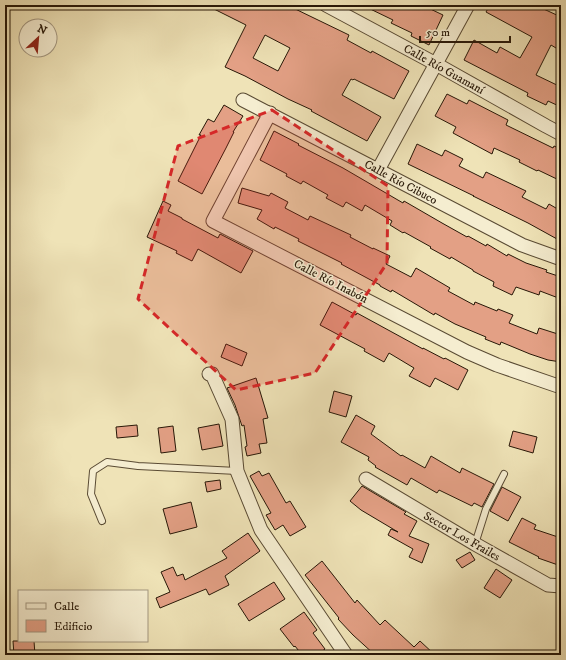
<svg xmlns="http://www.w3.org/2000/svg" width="566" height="660" viewBox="0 0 566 660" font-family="'IM FELL DW Pica',serif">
  <rect width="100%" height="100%" fill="#efe3b7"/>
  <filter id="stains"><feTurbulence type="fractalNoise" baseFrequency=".005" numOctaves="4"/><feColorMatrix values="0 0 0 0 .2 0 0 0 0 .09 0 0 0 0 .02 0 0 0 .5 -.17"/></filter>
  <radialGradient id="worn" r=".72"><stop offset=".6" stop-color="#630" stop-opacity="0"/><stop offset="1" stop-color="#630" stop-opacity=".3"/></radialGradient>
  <!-- building -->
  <path fill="#e3a085" stroke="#271707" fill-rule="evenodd" d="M206,5H287L349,35L347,40L371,53L372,51L409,71L394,99L354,79L353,80L351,79L342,95L381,117L367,141L311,111L312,110L288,99L245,76L225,67L246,25ZM265,35L290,48L278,71L253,58Z
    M362,5H422L443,15L429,45L411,36L412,33L391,23L393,20Z
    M490,5H535L561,17V51L551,45L536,75L561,87V107L548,101L546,105L527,96L528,93L464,60L474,40L497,53L500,47L520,58L532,37L486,12Z
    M447,94L467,104L469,100L508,120L506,125L553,148L554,146L561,149V181L538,170L537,171L519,162L520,160L494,148L492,154L453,133L456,127L435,116Z
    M224,105L243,116L233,132H234L226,148L202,194L178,181L201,135H199L208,119L214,122Z
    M274,131L299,144L298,145L343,168L403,203L404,201L442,223L467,237L468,236L486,246L487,244L507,256L508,254L526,263L547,270L546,272L561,277V299L540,291L539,295L516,287L512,295L493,286L494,282L473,271V270L451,257L450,259L430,248L431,247L404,232L403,233L390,225L392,221L365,205L362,211L346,202L343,207L326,198L328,195L303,181L301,184L286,176L287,174L260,160Z
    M417,144L442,156L445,150L463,159L459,166L483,178L486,172L526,191L522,197L546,209L549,204L561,211V238L558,237L557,239L528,223L473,196H474L408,164Z
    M242,188L269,196L271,193L288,202L285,208L308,220L310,216L351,235L350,237L373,249V248L390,256L386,264L411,277L416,268L450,288L448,291L474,305L475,302L497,311L498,309L513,315L509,323L537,334L539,328L561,335V362L548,360L530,354L501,342L500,345L485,339L486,337L455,324L435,313L434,315L392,290L391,292L380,286V285L341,264L342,263L298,241L299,239L275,227L274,229L257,219L262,210L238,203Z
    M163,201L171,205L168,211L182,218V219L218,238L220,234L253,251L241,273L198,249L192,261L176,253L177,251L147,237Z
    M332,302L356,315L357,313L423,349V348L444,359L445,358L468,370L458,390L435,378L430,387L409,376L414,368L389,353L384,362L364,351L365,349L320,325Z
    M226,344L247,353L242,366L221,357Z
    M256,378L268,418L263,419L267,443L259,444L261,453L247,456L245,447L247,446L244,425L242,426L235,405L227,388Z
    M334,391L352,396L346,417L329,412Z
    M356,415L375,426L371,434L401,456L402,455L425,468L431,456L460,473L462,468L494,484L482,507L474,503L472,506L439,490L437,493L411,478L407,485L375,467L376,466L368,460L369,457L341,442Z
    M219,424L223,446L202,450L198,428Z
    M137,425L138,436L117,438L116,427Z
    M173,426L176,451L161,453L158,428Z
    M513,431L537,437L533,453L509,446Z
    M259,471L262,476L269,473L286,503L290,501L306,527L290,536L283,525L275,530L266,515L271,513L250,476Z
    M220,480L221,489L207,492L205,482Z
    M362,486L406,512L404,514L417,521L409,536L429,544L422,563L409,557L413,549L388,535L391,529L398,532L361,510L350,501Z
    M502,487L521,497L508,521L490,511Z
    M191,502L197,527L170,534L163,509Z
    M522,518L536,525L534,529L561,538V566L538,558L539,557L509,542Z
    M248,533L260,551L225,576L229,585L209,595L206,589L160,608L156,598L170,592L161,572L173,567L177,576L183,574L185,580L227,558L222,551Z
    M470,552L475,560L462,568L456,560Z
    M322,561L355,603L357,600L380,625L385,620L414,647L420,641L435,655H375L353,635L338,619L339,618L305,575Z
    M496,569L512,580L500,598L484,588Z
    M274,582L285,599L249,621L238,604Z
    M304,612L317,630L313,633L325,649L317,655H302L295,646L294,647L280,629Z
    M13,641H34L35,655H14Z"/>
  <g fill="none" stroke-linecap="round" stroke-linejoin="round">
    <defs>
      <path id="service" d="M102,521L91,494L93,471L107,462L138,466L237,471
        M475,544L486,509L504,474"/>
      <path id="minor" d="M326,5L436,64L546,126L561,134
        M243,100L522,245L561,259
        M270,113L213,221L467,352L497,365L561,387
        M378,170L468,5
        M209,374H212L232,419L237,471L261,530L346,655
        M366,479L475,544L548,585L561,586"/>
    </defs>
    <!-- service casing -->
    <use href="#service" stroke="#594a33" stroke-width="8"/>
    <!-- minor casing -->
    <use href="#minor" stroke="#594a33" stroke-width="15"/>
    <!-- service -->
    <use href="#service" stroke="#f5edd0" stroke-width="6"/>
    <!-- minor -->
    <use href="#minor" stroke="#f5edd0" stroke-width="13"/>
  </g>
  <!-- marked area -->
  <path fill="#d62828" fill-opacity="0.2" stroke="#d62828" stroke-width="3" stroke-dasharray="8 5" stroke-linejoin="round" d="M272,110L388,186L387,263L315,373L236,390L138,299L178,146Z"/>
  <g text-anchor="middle" stroke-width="3" stroke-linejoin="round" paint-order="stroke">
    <!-- street labels -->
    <g font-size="12" fill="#271707" stroke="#f5edd0">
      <text transform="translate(444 69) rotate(29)" y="4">Calle Río Guamaní</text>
      <text transform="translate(401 182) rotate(28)" y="4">Calle Río Cibuco</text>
      <text transform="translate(331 281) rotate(27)" y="4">Calle Río Inabón</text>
      <text transform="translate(462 536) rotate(30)" y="4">Sector Los Frailes</text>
    </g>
  </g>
  <!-- margin -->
  <rect width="566" height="660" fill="none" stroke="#efe3b7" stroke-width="20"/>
  <rect x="6" y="6" width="554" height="648" fill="none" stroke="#271707" stroke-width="2"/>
  <rect x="10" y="10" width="546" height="640" fill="none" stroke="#271707"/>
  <!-- legend -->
  <rect x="18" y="590" width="130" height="52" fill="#f5edd0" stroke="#a39780"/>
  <rect x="26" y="603" width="20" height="6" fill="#f5edd0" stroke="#a39780"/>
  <text x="54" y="610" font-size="12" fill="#271707">Calle</text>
  <rect x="26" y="620" width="20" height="12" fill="#e3a085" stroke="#a39780"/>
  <text x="54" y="630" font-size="12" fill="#271707">Edificio</text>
  <!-- north arrow -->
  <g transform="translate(38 38) rotate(26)"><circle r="19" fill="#f5edd0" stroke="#a39780"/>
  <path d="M0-3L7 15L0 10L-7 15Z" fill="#8f2418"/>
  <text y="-6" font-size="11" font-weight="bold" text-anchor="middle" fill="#271707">N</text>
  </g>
  <!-- scale -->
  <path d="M420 36v6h90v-6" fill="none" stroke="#271707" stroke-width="2"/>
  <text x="426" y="36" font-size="12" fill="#271707" stroke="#f5edd0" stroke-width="3" paint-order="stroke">50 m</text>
  <rect width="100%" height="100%" filter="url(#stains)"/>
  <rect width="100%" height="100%" fill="url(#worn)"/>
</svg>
